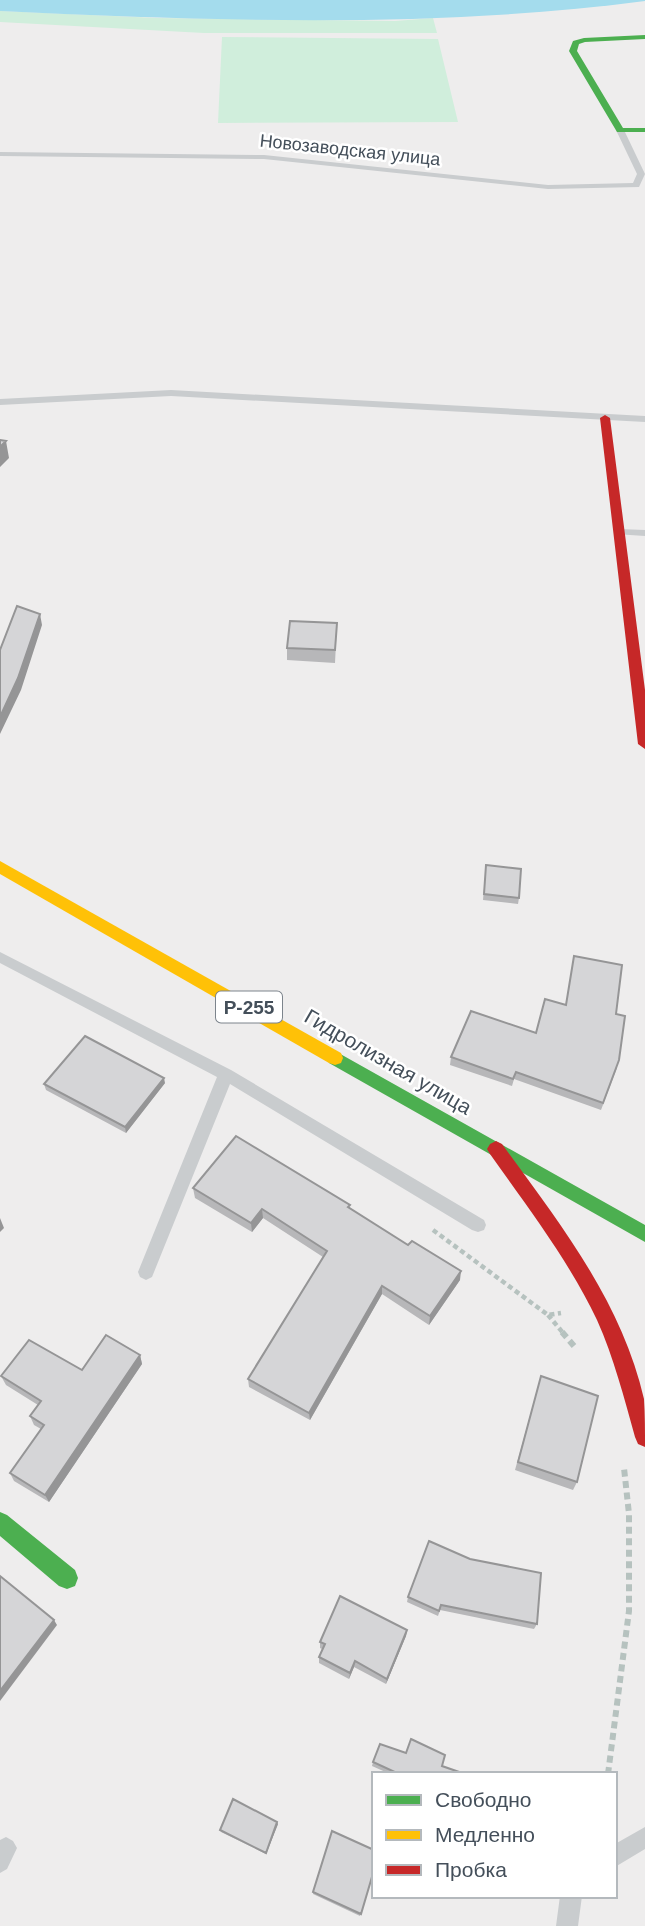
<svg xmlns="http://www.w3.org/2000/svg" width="645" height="1926" viewBox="0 0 645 1926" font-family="Arial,sans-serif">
  <rect width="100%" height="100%" fill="#eeeded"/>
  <!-- green -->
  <path fill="#d0eedc" d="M0,11L158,18L395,21L433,18L437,33H204L0,22Z
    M222,37L438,39L458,122L218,123Z"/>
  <!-- water -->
  <path fill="#a4dced" d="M0,0H645V1C431,29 215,21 0,11Z"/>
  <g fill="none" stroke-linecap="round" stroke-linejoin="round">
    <!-- path-far1 -->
    <path stroke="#b6c2bf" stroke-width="4.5" stroke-dasharray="5 3.5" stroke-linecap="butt" d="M433,1230L548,1315L561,1313
      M548,1315L564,1334"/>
    <!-- path -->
    <path stroke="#b6c2bf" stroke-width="6" stroke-dasharray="7 4.5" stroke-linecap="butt" d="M562,1332L574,1346
      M608,1774L629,1611V1514L624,1468"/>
    <!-- lane -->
    <path fill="#c9ccce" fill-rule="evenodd" d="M620,128L624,130L645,174L639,187L548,189L264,159L0,156V152L264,155L548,185L633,183L637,174L616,130Z
      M171,390L645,416V422L171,396L0,405V399Z
      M619,529L645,530V536L615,534V530Z
      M0,952L231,1070L484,1220L486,1225L484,1230L478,1232L472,1230L230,1084L152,1277L146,1280L140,1277L138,1272L217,1077L0,963Z
      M645,1827V1849L615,1867V1844Z
      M6,1837L13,1841L17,1848L7,1869L0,1873V1840Z
      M560,1896H582L578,1926H556Z"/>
    <!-- fast -->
    <path fill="#4caf50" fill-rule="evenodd" d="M645,35V39L585,42L579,44L577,51L623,128H645V132H617L569,51L573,41L584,38Z
      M335,1051L645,1225V1242L329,1063L327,1058L329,1053Z
      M0,1512L7,1515L75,1570L78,1578L75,1586L67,1589L59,1586L0,1536Z"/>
    <!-- slow -->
    <path fill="#ffc107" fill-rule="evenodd" d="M0,861L341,1053L343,1058L341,1063L335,1065L329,1063L0,874Z"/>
    <!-- jam -->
    <path fill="#c62828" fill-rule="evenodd" d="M605,415L610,418L645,690V749L638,744L600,418Z
      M496,1141L502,1144C559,1222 622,1302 644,1399C645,1414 645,1432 645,1447L638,1444L635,1437C624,1398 614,1358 597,1320C569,1261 528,1208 490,1154L487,1149L490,1144Z"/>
  </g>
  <!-- wall -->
  <path fill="#b7b7b9" d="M337,623L335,663L287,660V648Z
    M486,865L519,898L518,904L483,900Z
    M574,956L616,1014L617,1068L601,1110L514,1079L512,1086L450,1065L451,1057L536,1033L566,1005Z
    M165,1083L126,1133L46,1090L44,1084Z
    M193,1188L350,1209L460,1280L429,1325L382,1294L310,1420L249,1387L248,1379L323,1257L263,1218L252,1232L195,1198Z
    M140,1355L142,1364L49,1502L14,1481L10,1473L41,1429L34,1425L30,1416L38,1405L6,1385L1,1376L82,1370Z
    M541,1376L577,1482L573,1490L515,1470Z
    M408,1597L537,1624L534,1629L440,1610L438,1616L407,1602Z
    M407,1630L406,1636L386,1684L354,1667L349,1679L319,1663V1657L322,1649L320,1648V1642Z
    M373,1762L442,1766L465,1774H390L372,1766Z
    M278,1824L266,1854L221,1832L220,1830Z
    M374,1870L360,1916L313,1894V1892Z"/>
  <!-- shaded-wall -->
  <path fill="#959596" d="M6,441L9,458L0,467V447Z
    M40,614L42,625L21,690L0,734V717Z
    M164,1078L165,1083L126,1133L125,1127Z
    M262,1209L263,1218L252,1232L251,1223Z
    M0,1218L4,1228L0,1232Z
    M461,1271L460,1280L429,1325L430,1316Z
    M382,1286V1294L310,1420L309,1413Z
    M140,1355L142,1364L49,1502L45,1495Z
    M54,1620L57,1625L0,1701V1691Z
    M407,1630L406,1636L386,1684L387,1679Z
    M355,1661L354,1667L349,1679L350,1673Z
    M277,1822L278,1824L266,1854V1853Z"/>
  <!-- building -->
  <path fill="#d5d5d7" stroke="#959596" stroke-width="2" d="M0,440L6,441L0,447Z
    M17,606L40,614L18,678L0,717V650Z
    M290,621L337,623L335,650L287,648Z
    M486,865L521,869L519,898L484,894Z
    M574,956L622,965L616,1014L625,1016L619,1060L603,1103L516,1072L513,1079L451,1057L471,1011L536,1033L545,999L566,1005Z
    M85,1036L164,1078L125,1127L44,1084Z
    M236,1136L350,1205L348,1207L408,1245L412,1241L461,1271L430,1316L382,1286L309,1413L248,1379L327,1251L262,1209L251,1223L193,1188Z
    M106,1335L140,1355L45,1495L10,1473L44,1425L30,1416L41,1401L1,1376L29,1340L82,1370Z
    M541,1376L598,1396L577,1482L518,1462Z
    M429,1541L470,1559L541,1573L537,1624L441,1605L439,1611L408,1597Z
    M0,1576L54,1620L0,1691Z
    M340,1596L407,1630L387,1679L355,1661L350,1673L319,1657L325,1644L320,1642Z
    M411,1739L445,1755L442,1766L465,1774H399L373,1762L380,1744L406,1753Z
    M233,1799L277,1822L266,1853L220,1830Z
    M332,1831L374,1850V1870L361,1914L313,1892Z"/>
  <g text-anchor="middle" stroke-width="5" stroke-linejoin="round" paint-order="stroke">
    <!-- far-street labels -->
    <g font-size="18" fill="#444f5a" stroke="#fff">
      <text transform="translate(350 150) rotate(6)" y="6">Новозаводская улица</text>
    </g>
    <!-- shield labels -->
    <rect fill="#fff" stroke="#7c848c" stroke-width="2" x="216" y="991.5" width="66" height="31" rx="5"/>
    <g font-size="19" font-weight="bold" fill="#444f5a">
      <text x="249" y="1014">Р-255</text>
    </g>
    <!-- street labels -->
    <g font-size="21" fill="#444f5a" stroke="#fff">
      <text transform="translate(388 1062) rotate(30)" y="7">Гидролизная улица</text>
    </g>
  </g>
  <!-- legend -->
  <rect x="372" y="1772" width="245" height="126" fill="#ffffff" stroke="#b4b9bd" stroke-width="2"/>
  <rect x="386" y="1795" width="35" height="10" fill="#4caf50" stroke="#b4b9bd" stroke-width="2"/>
  <text x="435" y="1807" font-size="21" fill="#444f5a">Свободно</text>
  <rect x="386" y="1830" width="35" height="10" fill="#ffc107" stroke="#b4b9bd" stroke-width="2"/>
  <text x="435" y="1842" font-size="21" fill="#444f5a">Медленно</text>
  <rect x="386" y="1865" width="35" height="10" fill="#c62828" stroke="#b4b9bd" stroke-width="2"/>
  <text x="435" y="1877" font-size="21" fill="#444f5a">Пробка</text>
</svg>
